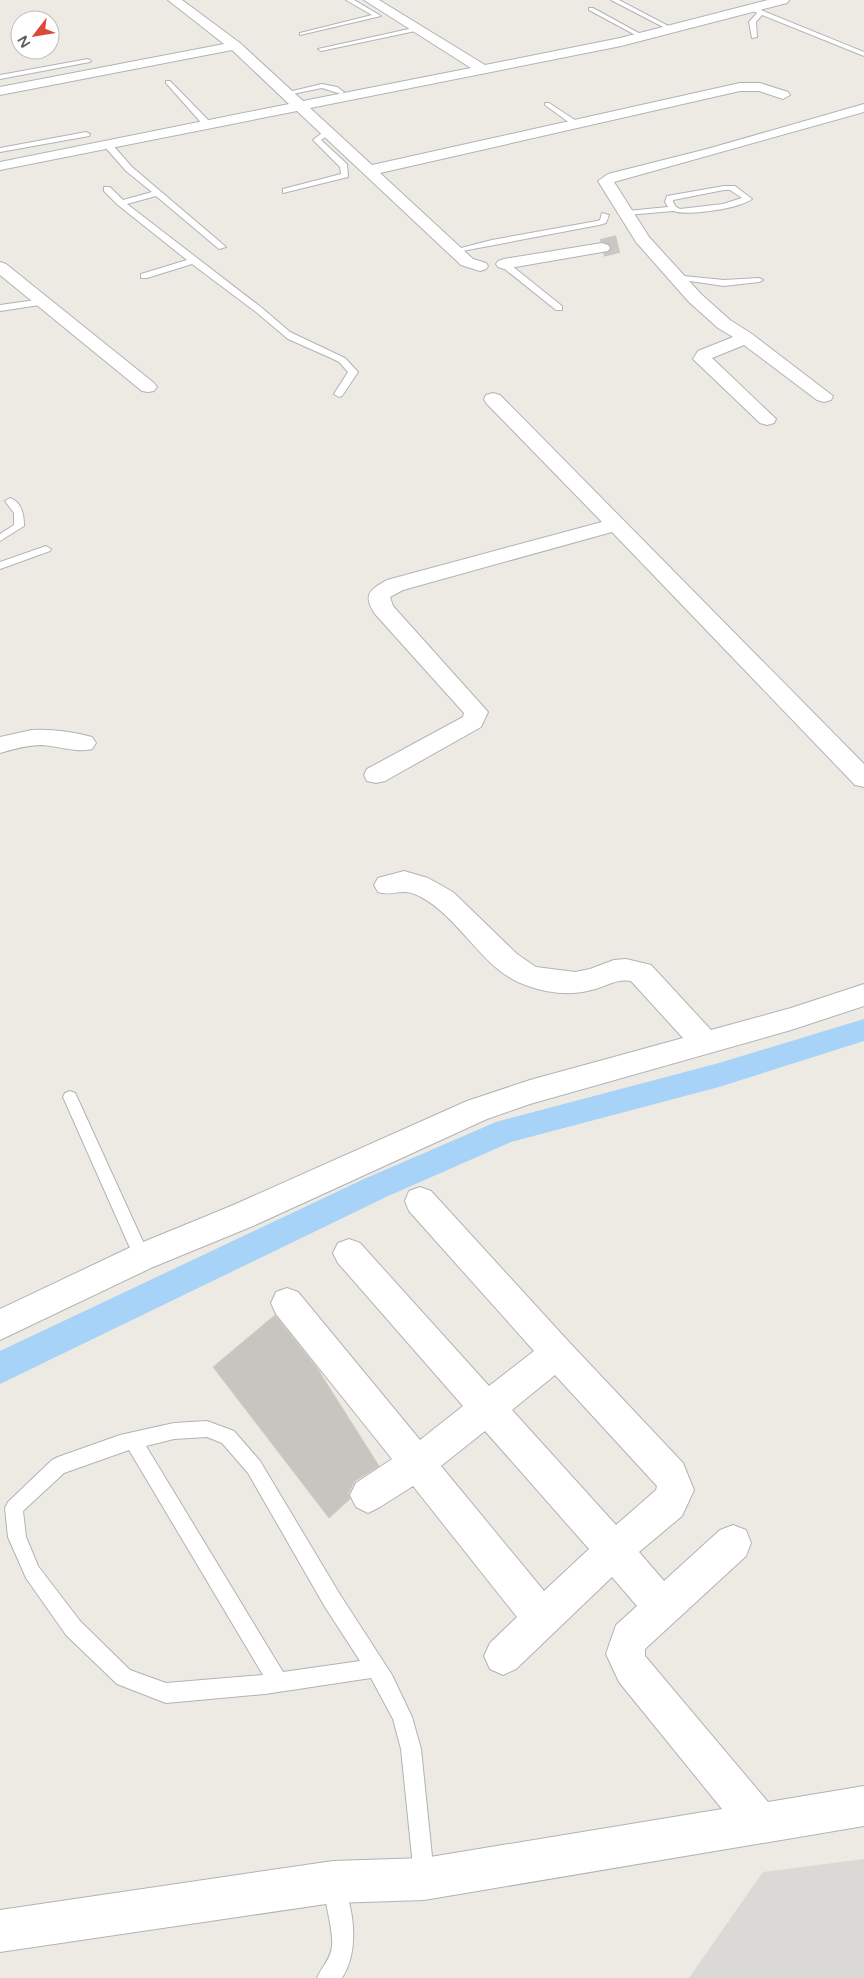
<svg xmlns="http://www.w3.org/2000/svg" width="864" height="1978" viewBox="0 0 864 1978" font-family="'Varela Round',sans-serif">
  <rect width="100%" height="100%" fill="#eceae3"/>
  <!-- industrial -->
  <path fill="#dbd9d5" d="M864,1859V1978H689L763,1872Z"/>
  <g fill="none" stroke-linecap="round" stroke-linejoin="round">
    <!-- canal -->
    <path fill="#a7d3f8" fill-rule="evenodd" d="M864,1019V1041L719,1087L511,1142L386,1197L0,1384V1351L364,1179L496,1122L719,1063Z"/>
  </g>
  <!-- building -->
  <path fill="#c8c5c0" stroke="#d0ccc1" d="M275,1315L317,1368L379,1466L355,1481L348,1494L350,1499L329,1518L213,1367Z"/>
  <g fill="none" stroke-linecap="round" stroke-linejoin="round">
    <!-- minor-tunnel -->
    <path stroke="#c8c7c3" stroke-width="18" stroke-dasharray="18 9" stroke-linecap="butt" d="M602,248L618,244"/>
    <defs>
      <path id="service" d="M346,0H354L381,16L300,35V33L372,15Z
        M611,0H619L674,29L669,30Z
        M751,6L864,52V56L762,15L756,22L757,37L752,38L749,22L757,13L748,8Z
        M589,8H593L646,37L641,38L589,10Z
        M418,27L420,28V30L321,51L318,49Z
        M88,59L91,61L90,62L0,79V75Z
        M166,81H170L211,123V127H205L166,83Z
        M322,84L337,87L344,92L341,94L322,88L287,95L284,93Z
        M545,103H549L581,124L574,126L545,105Z
        M326,130L333,132L321,140L347,164L348,177L283,193V189L341,174L340,167L313,140Z
        M86,132L90,134L89,136L0,152V148Z
        M105,143H111L132,167L226,247L219,249L156,196L127,204L262,308L290,332L345,358L358,372L342,396L339,397L334,394L348,372L339,362L331,358L288,339L256,312L192,264L147,278H141V274L187,260L118,205L104,191V187H110L123,200L152,192L126,171L105,147Z
        M724,186H735L752,199C738,209 689,216 673,211L627,215L623,213L627,211L668,207L665,202L667,196ZM724,190H730L742,198L723,204L680,209L676,207L673,202V200Z
        M602,213L609,215L606,223L599,225L457,252L453,250L492,240L597,221L600,220Z
        M501,262H507L562,306V310H556L501,266Z
        M673,275L724,280L759,278L763,280L759,282L724,286L676,279L672,277Z
        M43,299L47,302L46,304L0,311V305Z
        M10,498C22,502 24,515 24,526L0,541V534L14,525V513L5,501Z
        M46,546L51,549L50,551L0,569V562Z
        M70,1091L75,1093L77,1097L150,1257L148,1262L142,1264L136,1262L134,1257L63,1097L65,1093Z
        M207,1421L234,1431L260,1461L339,1593L392,1675L412,1717L421,1749L434,1876L431,1883L424,1886L417,1883L414,1876L401,1749L393,1719L371,1678L265,1694L166,1703L117,1684L66,1635L26,1578L8,1537L5,1508L8,1502L52,1460L58,1457L120,1435L174,1423ZM207,1437L222,1443L248,1473L325,1607L360,1661L283,1672L146,1446L174,1439ZM129,1450L263,1675L166,1683L130,1670L80,1621L38,1566L26,1537L23,1511L64,1473Z
        M334,1876L341,1879C354,1908 360,1950 342,1978H317C322,1966 331,1959 332,1946C334,1926 320,1894 327,1879Z"/>
      <path id="minor" d="M168,0H182L240,43L303,101L471,68L364,0H379L485,65L620,38L768,0H789L787,3L621,46L310,108L372,165L740,83H760L788,92L790,95L783,99L759,91H740L380,173L473,259L486,263L488,266L486,269L480,271L461,265L297,111L0,170V162L289,104L232,50L0,95V87L224,44Z
        M864,104V112L614,182L649,237L701,294L730,320L752,334L833,396L831,400L824,402L817,400L744,345L712,358L776,419L774,423L767,425L760,423L693,359L698,351L733,337L718,328L689,302L636,242L598,181L608,174L707,149Z
        M602,243L608,245L610,248L608,251L504,269L498,267L496,264L498,261L504,259Z
        M0,262L6,264L154,383L157,387L154,391L148,392L142,391L0,275Z
        M493,393L500,395L864,764V787L855,785L612,532L403,590L390,597L393,606L488,712L481,727L385,781L376,783L367,781L364,775L367,769L463,717L464,713L375,614C362,594 370,590 387,580L602,522L486,403L484,399L486,395Z
        M32,730C53,729 73,732 92,737L96,743L92,749C76,753 59,746 42,745C27,745 14,749 0,753V737Z
        M404,871L428,878L453,892L517,954L536,967L575,972L590,969L614,960L626,959L651,965L711,1030L791,1008L864,984V1006L791,1030L530,1104L487,1119L253,1226L153,1267L0,1340V1309L131,1247L231,1206L467,1101L530,1080L683,1038L631,981C617,978 605,987 591,990C570,996 548,993 528,986C483,972 462,919 421,897C401,886 395,897 378,892L374,885L378,878Z
        M420,1187L431,1191L569,1342L683,1463L694,1490L682,1516L639,1552L664,1581L720,1530L733,1525L746,1530L751,1543L746,1556L645,1649V1656L768,1802L864,1786V1826L424,1900L333,1903L0,1952V1910L333,1861L424,1858L722,1809L619,1682L606,1654L616,1625L637,1606L612,1577L516,1669L503,1675L490,1669L484,1656L490,1643L517,1617L413,1486L380,1507L368,1513L356,1507L350,1495L356,1483L392,1459L276,1314L271,1303L276,1292L287,1288L298,1292L420,1440L463,1406L338,1263L333,1253L338,1243L349,1239L360,1243L489,1386L534,1351L409,1211L405,1201L409,1191ZM555,1375L657,1486L656,1490L616,1525L512,1410ZM485,1431L589,1549L544,1591L441,1466Z"/>
    </defs>
    <!-- service casing -->
    <use href="#service" stroke="#b0b3b7" stroke-width="2"/>
    <!-- minor casing -->
    <use href="#minor" stroke="#b0b3b7" stroke-width="2"/>
    <!-- service -->
    <use href="#service" fill="#fff" fill-rule="evenodd"/>
    <!-- minor -->
    <use href="#minor" fill="#fff" fill-rule="evenodd"/>
  </g>
  <!-- north arrow -->
  <g transform="translate(35 35) rotate(239)"><circle r="24" fill="#ffffff" stroke="#bdbfc0"/>
  <path d="M0-4L9 19L0 12L-9 19Z" fill="#da4a3a"/>
  <text y="-8" font-size="14" font-weight="bold" text-anchor="middle" fill="#5b5e62">N</text>
  </g>
</svg>
